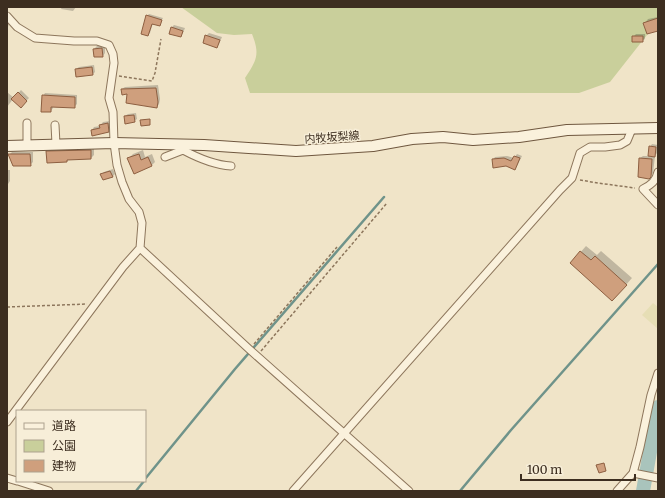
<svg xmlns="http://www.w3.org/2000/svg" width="665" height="498" viewBox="0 0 665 498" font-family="Merriweather,'Noto Sans JP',serif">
  <rect width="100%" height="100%" fill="#f0e4c8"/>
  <!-- farmland -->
  <path fill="#e6deb5" d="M653,303L658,307V329L642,315Z"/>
  <!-- green -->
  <path fill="#c9cf9b" d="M181,7H658V21L610,82L579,93H250L245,78C257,60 260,54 252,34L234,35L217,33Z"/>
  <!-- shadow -->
  <path fill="#0003" d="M62,7H76L73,11L61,9Z
    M149,14L163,18L159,25L153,23L150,33L148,35L147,16Z
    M658,17V30L645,23L648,19Z
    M7,23H9L7,31Z
    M174,25L185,28L183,33L181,36L172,27Z
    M209,33L222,37L219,44L217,47L206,36Z
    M636,34H645V39L642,41L633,37Z
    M97,46H105V53L103,56L94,49Z
    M94,65L95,72L93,74L76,69L79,67Z
    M158,85L160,99L159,104L157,107L122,89L125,87Z
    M21,90L29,98L21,106L13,99L7,107V92L14,98Z
    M45,93L77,95V104L74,107L53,106V108L51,111L43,96Z
    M136,113L137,119L134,121L125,116L128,114Z
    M110,121L111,129L108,132L92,130L94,127L100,126L103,122Z
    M652,144L658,145L657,153L655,156L653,173L649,178L640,158L643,156H649L650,147Z
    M94,147V155L91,158L69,159L67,161L47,152L51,148Z
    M143,150L145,157L152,154L155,162L151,166L129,158L133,154Z
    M12,152H33V162L30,165L10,154Z
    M517,154L522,156L517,166L515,169L493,160L495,157L507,156L514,158Z
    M113,169L115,174L113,176L104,179L102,174L104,172Z
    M7,170H10V181L8,184Z
    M586,246L597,255L601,251L632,278L618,294L571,263Z"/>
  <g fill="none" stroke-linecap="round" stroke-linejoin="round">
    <!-- stream -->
    <path stroke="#6f938a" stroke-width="2.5" d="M145,479L235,369L384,197
      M136,491L144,481
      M460,491L511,430L658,264"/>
    <!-- river -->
    <path stroke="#a9c4bc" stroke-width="14" d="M643,491L658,407"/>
  </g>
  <!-- building -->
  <path fill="#cf9f7d" stroke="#8d5f41" d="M146,15L162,20L160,26L152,24L148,36L141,34Z
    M658,18V31L647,34L643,23Z
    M171,27L183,31L181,37L169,34Z
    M205,35L220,40L217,48L203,43Z
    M632,36H643V42H632Z
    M102,48L103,57H94L93,49Z
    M92,67L93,75L76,77L75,69Z
    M156,88L158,102L157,108L126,103L127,94L122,95L121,89Z
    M18,92L27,101L21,108L11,99Z
    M42,95L75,97V108L51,107V112H41Z
    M134,115L135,122L125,124L124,116Z
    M150,119V125L141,126L140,120Z
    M108,123L109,132L92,136L91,130L100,128L99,125Z
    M649,146L656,147L655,157L648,156Z
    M91,150V159L67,160V162L47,163L46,151Z
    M8,154H30L31,166H13Z
    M139,154L141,160L148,157L152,166L134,174L127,158Z
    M514,156L520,158L515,170L506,166L493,168L492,159L504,158L511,161Z
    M639,158L652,159L651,177L649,179L638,177Z
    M110,171L113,177L103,180L100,174Z
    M580,251L591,260L595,256L627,285L612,301L570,263Z
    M604,463L606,471L599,473L596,465Z"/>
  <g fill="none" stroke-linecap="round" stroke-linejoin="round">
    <defs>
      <path id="street" d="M7,16L17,27L35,38L74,41H97L109,45L113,54L114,63L109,98L113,112L114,143L117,165L122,182L129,199L139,212L142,223L140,248
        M55,125L56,144
        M27,145V123
        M183,145V150C198,158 214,165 231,166
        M165,157L183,150
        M658,172C656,181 651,185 643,189L658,205
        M7,422L123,267L140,248L249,349L409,491
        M633,473L658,478
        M7,478L17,481
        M18,481L49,491
        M293,491L560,190L572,178L580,153L590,147H605L620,145L627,141L632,129
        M617,491L633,473L640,447L651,395L658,373"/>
      <path id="secondary" d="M7,146L114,143L204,145L296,151L373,146L412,139L443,137L473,140L519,137L567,130L658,128"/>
    </defs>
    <!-- street casing -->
    <use href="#street" stroke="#8d765c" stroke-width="9"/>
    <!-- secondary casing -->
    <use href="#secondary" stroke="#6f573f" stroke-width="12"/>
    <!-- path -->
    <path stroke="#8d765c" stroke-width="1.5" stroke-dasharray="3 2" stroke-linecap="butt" d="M119,76L152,81L155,73L161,39
      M580,180L598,183L635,188
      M7,307L87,304
      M254,344L337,247
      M261,351L387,203"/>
    <!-- street -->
    <use href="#street" stroke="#faf1dc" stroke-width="7"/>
    <!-- secondary -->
    <use href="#secondary" stroke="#faf1dc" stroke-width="10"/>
  </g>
  <g text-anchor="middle" stroke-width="3" stroke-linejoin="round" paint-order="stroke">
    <!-- street labels -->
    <g font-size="11" fill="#3d2e20" stroke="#f7eed8">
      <text transform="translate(332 137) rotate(-4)" y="4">内牧坂梨線</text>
    </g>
  </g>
  <!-- border -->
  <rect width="665" height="498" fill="none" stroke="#3d2e20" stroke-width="16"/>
  <!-- legend -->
  <rect x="16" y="410" width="130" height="72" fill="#f7eed8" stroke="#ada18e"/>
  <rect x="24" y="423" width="20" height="6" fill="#faf1dc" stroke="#ada18e"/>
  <text x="52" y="430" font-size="12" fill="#3d2e20">道路</text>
  <rect x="24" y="440" width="20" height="12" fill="#c9cf9b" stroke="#ada18e"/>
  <text x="52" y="450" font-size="12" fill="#3d2e20">公園</text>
  <rect x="24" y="460" width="20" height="12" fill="#cf9f7d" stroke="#ada18e"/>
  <text x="52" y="470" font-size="12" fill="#3d2e20">建物</text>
  <!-- scale -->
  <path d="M521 474v6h114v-6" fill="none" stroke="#3d2e20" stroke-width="2"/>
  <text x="527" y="474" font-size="12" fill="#3d2e20" stroke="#f7eed8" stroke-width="3" paint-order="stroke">100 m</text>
</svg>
